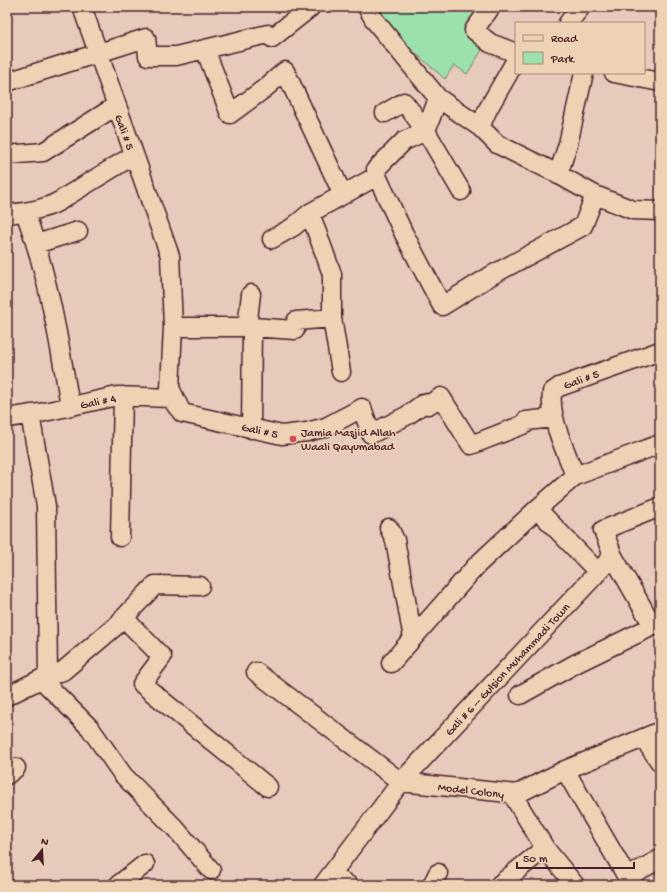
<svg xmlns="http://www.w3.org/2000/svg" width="667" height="892" viewBox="0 0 667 892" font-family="'Gochi Hand',sans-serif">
  <rect width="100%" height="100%" fill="#e6cbbc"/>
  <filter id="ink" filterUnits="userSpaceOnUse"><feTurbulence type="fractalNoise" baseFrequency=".025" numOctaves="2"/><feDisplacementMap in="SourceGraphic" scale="8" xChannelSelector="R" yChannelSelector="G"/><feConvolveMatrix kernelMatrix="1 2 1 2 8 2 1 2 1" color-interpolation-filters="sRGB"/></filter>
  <g filter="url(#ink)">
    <!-- green -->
    <path fill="#9ce0ac" stroke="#73806c" d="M375,7H485V45L467,74L454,65L445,79L388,29Z"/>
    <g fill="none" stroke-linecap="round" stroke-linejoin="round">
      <defs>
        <path id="minor" d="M82,7L170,256L173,327L170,388L182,413
          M367,7L375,21L438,98L480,127L497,144L554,172L595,195L633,210L660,211
          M491,7L474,30L490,43L516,53
          M568,23L581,7
          M205,49L268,34L272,38L311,7
          M614,73L660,82
          M7,82L146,38L148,56H176L205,49L230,114L264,89L285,71L343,195
          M385,113L404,102L426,131L461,191
          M480,127L488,109L516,60
          M7,155L43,152L116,106
          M558,175L568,144L584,73
          M377,176L404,234L442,306L492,275L583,226L595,195
          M25,212C48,275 59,340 70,406
          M7,214C27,212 51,209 67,196L134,155
          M272,239L293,227L310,213
          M36,244L78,231
          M332,318L341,372
          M173,327H252L251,429
          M247,327L251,294
          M252,327L295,330L296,321L332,318V274L310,213L377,176L376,169L404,141L426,131L438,98
          M182,413L282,435L307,432L326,427L362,408L371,434L408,415L424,403L428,405L441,397L471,445L525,424L526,421L553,418
          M30,414L46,506L48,677
          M7,418L40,413L117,396L171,398L178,408
          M575,476C566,450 549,420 552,392L559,387L660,351
          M537,509L598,572
          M389,528L395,540L413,638
          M120,537L123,396
          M124,618L162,657L142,684L268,787
          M391,663L477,565L537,509L575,476L660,444
          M256,672L401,782L613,556
          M41,679L90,728L123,775L175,828L211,870
          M520,695L575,664L653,626L613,556L603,530L660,507
          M7,696L41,679L63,671L117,625L155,585L200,586
          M644,739L660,762
          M565,770L627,877L660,859
          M7,775L16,768
          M512,794L545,848L575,885
          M331,874L348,885
          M118,885L145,864
          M323,885L401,782L517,794L565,770L658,732
          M432,885L438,873
          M499,885L545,848"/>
      </defs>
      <!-- minor casing -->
      <use href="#minor" stroke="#4a1f2b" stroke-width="21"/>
      <!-- minor -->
      <use href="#minor" stroke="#edd2b4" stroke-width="18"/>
    </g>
  </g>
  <!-- markers -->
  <circle fill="#d1495b" stroke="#edd2b4" stroke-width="1.5" cx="293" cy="439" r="4"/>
  <g text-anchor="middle" stroke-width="3" stroke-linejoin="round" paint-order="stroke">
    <!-- street labels -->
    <g font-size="12" fill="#4a1f2b" stroke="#edd2b4">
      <text transform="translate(125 132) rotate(70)" y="4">Gali # 5</text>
      <text transform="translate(581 379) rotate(-20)" y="4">Gali # 5</text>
      <text transform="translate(98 401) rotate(-11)" y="4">Gali # 4</text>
      <text transform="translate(260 430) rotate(12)" y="4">Gali # 5</text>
      <text transform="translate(507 669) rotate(-47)" y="4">Gali # 6 -- Gulsion Muhammadi Town</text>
      <text transform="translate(471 790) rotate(7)" y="4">Model Colony</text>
    </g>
    <!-- poi labels -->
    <g font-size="12" fill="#4a1f2b" stroke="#edd2b4" text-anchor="start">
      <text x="301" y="436">Jamia Masjid Allah<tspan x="301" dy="14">Waali Qayumabad</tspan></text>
    </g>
  </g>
  <!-- margin -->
  <rect width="667" height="892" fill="none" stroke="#edd2b4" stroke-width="24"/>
  <rect x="12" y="12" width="643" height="868" fill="none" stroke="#4a1f2b" stroke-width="1.5" filter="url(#ink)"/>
  <!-- legend -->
  <rect x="515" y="22" width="130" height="52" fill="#edd2b4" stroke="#ac8a7d"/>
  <rect x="523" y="35" width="20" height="6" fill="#edd2b4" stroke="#ac8a7d"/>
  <text x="551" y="42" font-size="12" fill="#4a1f2b">Road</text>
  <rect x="523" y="52" width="20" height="12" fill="#9ce0ac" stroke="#ac8a7d"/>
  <text x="551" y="62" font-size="12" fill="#4a1f2b">Park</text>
  <!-- north arrow -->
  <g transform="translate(42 850) rotate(18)" stroke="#edd2b4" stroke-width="3" paint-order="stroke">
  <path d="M0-3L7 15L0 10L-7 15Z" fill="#4a1f2b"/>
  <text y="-6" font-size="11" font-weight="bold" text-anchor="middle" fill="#4a1f2b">N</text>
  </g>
  <!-- scale -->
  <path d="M517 862v6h117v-6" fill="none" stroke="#4a1f2b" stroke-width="2"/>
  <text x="523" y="862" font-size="12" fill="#4a1f2b" stroke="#edd2b4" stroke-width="3" paint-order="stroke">50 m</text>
</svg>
